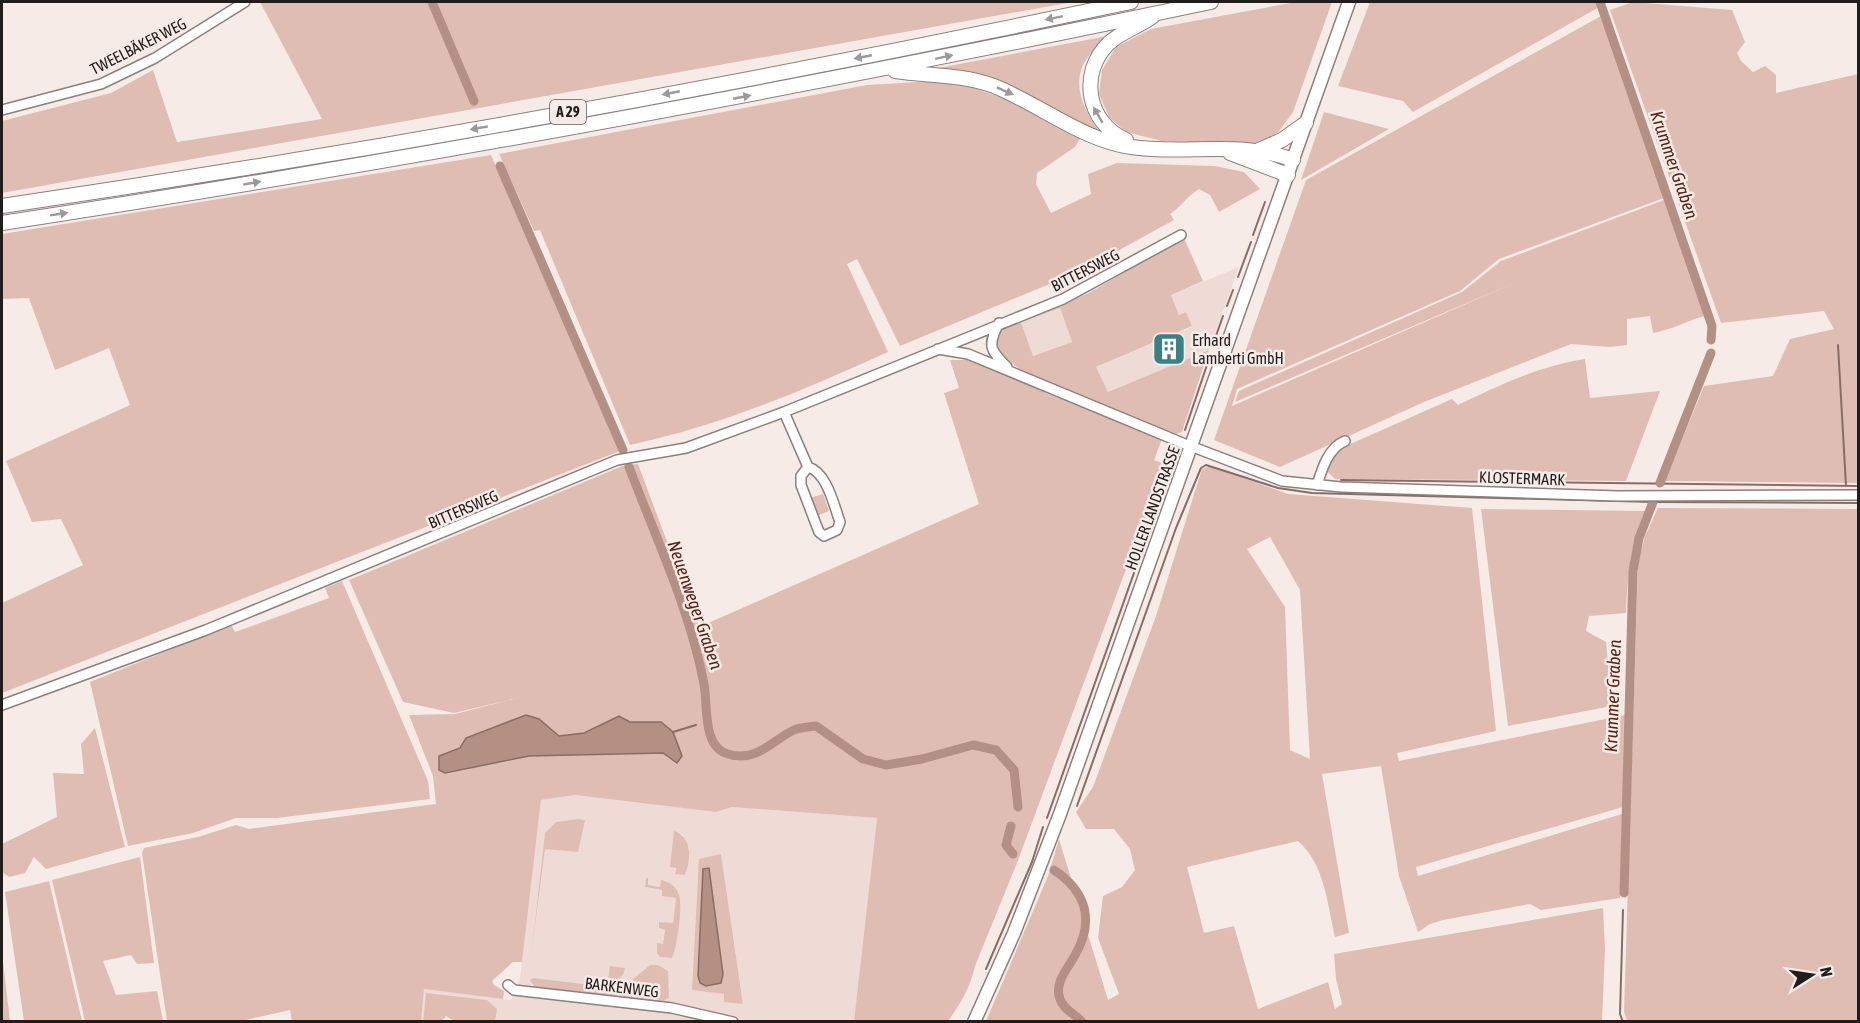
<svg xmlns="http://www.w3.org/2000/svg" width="1860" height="1023" viewBox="0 0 1860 1023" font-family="'Asap Condensed',sans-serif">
  <rect width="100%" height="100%" fill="#f7ebe8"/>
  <!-- built -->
  <path fill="#efdbd5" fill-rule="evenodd" d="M1239,267L1209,350L1108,392L1096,367L1192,327L1186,312L1179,315L1171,295Z
    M1060,308L1072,342L1033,356L1021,322Z
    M575,795L716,812L732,807L877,818L854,1021H493L426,993L423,1021L421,1022L424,989L511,1000L520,978L541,800ZM578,819V852L545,848L531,957L545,833L556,822ZM674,831L683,835L689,847L686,874H675ZM720,854H721L743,1003L725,994L692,990ZM646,878L647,885L660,887L680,900L672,958L658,955L663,944L665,929L659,928L660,922L673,924L676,898L663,890L645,887ZM650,965L665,969L668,985H670L661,1002L532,986V978L617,988L627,984Z"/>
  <!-- green -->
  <path fill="#e0bdb3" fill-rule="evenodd" d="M260,2H1073L2,193V121L111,93L153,70L177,142L322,119Z
    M1296,2H1332L1293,112L1274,138L1260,144L1162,141L1126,132L1109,117L1099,94L1102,70L1116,47L1151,29Z
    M1370,2H1608L1413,112L1403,101L1338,86Z
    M1633,2L1732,10L1745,42L1737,53L1741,61L1753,72L1765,66L1776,75V93L1858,74V483L1665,481L1704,386L1773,376L1790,339L1834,329L1824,311L1721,323L1610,10Z
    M1601,16L1664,198L1499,259L1460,291L1237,389L1232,406L1514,283L1235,402L1239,391L1462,292L1501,261L1664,200L1705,316C1685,321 1675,329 1653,333L1650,316L1627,319V345L1610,347L1571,344L1424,402L1280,467L1214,440L1306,180Z
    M1108,36C1101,44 1088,54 1083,65C1072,89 1087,116 1102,134L1004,82L938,68Z
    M951,80L1008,100L1081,137L1075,147L1037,173L1036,184L1051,213L1091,194L1088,174L1117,163L1215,166L1244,172L1260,189L1219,212L1210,195L1199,189C1187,196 1182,206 1170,214L1174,220L1081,271L900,346L857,259L847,264L888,352C804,390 720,426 630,445L540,230L534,231L499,154L867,85Z
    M1324,112L1389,129L1301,180Z
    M491,155L620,451L2,693V603L83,565L61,519L32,522L6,461L130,405L109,348L55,370L29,298L2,299V234Z
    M1184,238L1203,281L1171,295L1179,315L1186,312L1192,326L1096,367L1108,392L1209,350L1182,432L1176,434L1021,370L998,353L996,337L1000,327L1087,294ZM1060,308L1072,342L1033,356L1021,322Z
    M1585,359L1590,398L1660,391L1626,481L1335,479L1326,470L1339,449L1452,399L1458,405C1500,385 1539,366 1585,359Z
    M950,360H970L1043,389L1045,393L1162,439L1154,460L1165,464L1017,863L975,966C970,988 961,1003 948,1021H854L877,818L732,807L716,812L575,795L541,800L522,962H513L492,981L494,985L504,991L503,999L424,989L421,1022L292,1021L290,1010L241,1021H167L142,853L144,848L198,837L236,825L249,829L436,804L433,776L409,715L455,714L521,697L454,713L403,702L349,580L625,465L638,464L699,627L979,504L944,393L959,388ZM619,716L630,722H661L663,753L529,756L445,773L439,756L539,719L559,736L584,733Z
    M1210,466L1288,494L1472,508L1496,731L1397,753L1399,761L1625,715L1623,807L1416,867L1418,876L1622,814L1620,898L1541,910L1530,904L1443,920L1430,924L1418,932L1399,876L1381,766L1322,774L1349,933L1335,937C1327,903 1325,865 1298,841L1187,867L1204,933L1234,926L1258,1009L1328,982L1335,1009L1342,1004L1336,979L1334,954L1603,908L1605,949L1602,1021H986L1048,876L1059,839L1108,1000L1119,994L1098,938L1103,896L1122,887L1135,870L1130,849L1114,829H1086L1076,812L1093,787L1156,616L1202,469ZM1270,537L1300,590L1310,759L1290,750L1285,607L1247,549Z
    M823,494L829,511L817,516L810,498Z
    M1658,508L1858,509V1021H1627L1624,1012L1638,564L1645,536Z
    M1481,509L1645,511C1630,544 1628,576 1626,613L1589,616L1586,631L1606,642L1612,706L1508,726Z
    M342,581L428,781L430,799L277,818H236L193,833L128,846L90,682L231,625L235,632L329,598L325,588Z
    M95,728L125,847L46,869L34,857L25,873L9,877L2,872V844L57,817L53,773L84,774L81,744Z
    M578,819L585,820L578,852L545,849L531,957L545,833L556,822Z
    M674,831C693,837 691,860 685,875L675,874L676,868L670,867Z
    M721,854L743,1004L724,1002V994L692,990L699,859ZM703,869L713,985L700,983L698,976Z
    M140,857L154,963L137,964L131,955L103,961L116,995L157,991L163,1021H85L52,880Z
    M646,878H648V885L660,887L661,880C670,882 676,886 679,895C683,906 677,948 672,958L660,957L657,953V943L663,944L665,930L659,928V922L673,923L676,898L662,896V890L645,887Z
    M49,881L82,1021H24L5,892Z
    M2,953L10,1021H2Z
    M650,965H658L668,971L669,998L661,1002L535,988L530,980L533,978L617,988L627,984Z
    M610,966L625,968C624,977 617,981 608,981Z
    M426,993L487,1000L497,1009L495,1021H454L446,1016L442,1021L423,1022Z"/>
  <!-- water -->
  <path fill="#b38f84" stroke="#876d65" stroke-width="1.5" d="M526,715L539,719L559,736L584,733L619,716L630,722H661L673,732L682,756L677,763L663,753L529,756L445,773L439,770V756L460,748L466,738Z
    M709,868L723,974L721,983L706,986L700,983L698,976L703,869Z"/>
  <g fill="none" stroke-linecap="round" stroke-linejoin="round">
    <!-- stream -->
    <path stroke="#876d65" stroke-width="2" d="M1253,235L1265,202
      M1238,277L1251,242
      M1227,306L1233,290
      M1838,345L1846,486
      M1212,347L1223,316
      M1185,430L1210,356
      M1341,480L1858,486
      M673,732L696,725
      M1077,806L1176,528L1201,468L1206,465L1278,488L1312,493L1653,502L1858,503
      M1047,818L1167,480
      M986,969L1032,862L1043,827
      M1623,1022L1620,1014L1623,910"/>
    <!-- canal -->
    <path stroke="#b38f84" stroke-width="9" d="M432,2L474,101
      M1600,2L1712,326L1711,340
      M500,166L623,450
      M629,467C656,538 690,610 704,684C708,705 702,747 728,754C756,763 771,741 794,730C800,727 809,727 816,726L863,759L886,765L922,759L973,745L996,750L1014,770L1018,807
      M1660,483L1711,353
      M1011,826L1006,845L1013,854
      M1054,870C1087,892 1095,922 1074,957C1067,969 1054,984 1060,999C1063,1009 1075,1014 1082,1022
      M1624,893L1633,571L1639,538L1653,502"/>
    <defs>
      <path id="minor" d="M2,110L101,84L155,58L245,2
        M999,323C987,346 990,350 1007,367
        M938,349L968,354L1185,444L1282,481L1341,487L1618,496L1858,495
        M784,412L808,467C827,472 834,506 840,522L837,530L824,536L819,532L801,485V476L808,467
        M1317,485C1322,469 1328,448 1345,441
        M2,705L206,630L617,460L686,448L784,412L1063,299L1181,235
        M508,985L514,990L672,1008L733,1022"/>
      <path id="major" d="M974,1022L1014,933L1060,814L1349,2"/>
      <path id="highway" d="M895,71C929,76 961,74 994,86C1039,104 1082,140 1131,147C1183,155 1245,140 1293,160
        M1126,140C1087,123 1078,73 1109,43C1122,31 1139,27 1153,16
        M1259,150L1282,140L1306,123
        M1230,153L1288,175
        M2,206C380,150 757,81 1131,2
        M2,223C407,161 810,86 1211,2"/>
    </defs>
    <!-- minor casing -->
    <use href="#minor" stroke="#8b807d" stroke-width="12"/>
    <!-- major casing -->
    <use href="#major" stroke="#8b807d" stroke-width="15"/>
    <!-- highway casing -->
    <use href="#highway" stroke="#8b807d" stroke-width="16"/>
    <!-- minor -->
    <use href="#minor" stroke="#fff" stroke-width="9"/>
    <!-- major -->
    <use href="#major" stroke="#fff" stroke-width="12"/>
    <!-- highway -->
    <use href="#highway" stroke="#fff" stroke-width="14"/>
  </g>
  <!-- one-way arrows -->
  <defs><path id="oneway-solid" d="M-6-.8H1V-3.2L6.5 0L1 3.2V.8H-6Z" transform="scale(1.5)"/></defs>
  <g fill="#9b9999">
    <use href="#oneway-solid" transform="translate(1054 18) rotate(168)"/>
    <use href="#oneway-solid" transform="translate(863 57) rotate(169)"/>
    <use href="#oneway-solid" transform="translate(944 57) rotate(-12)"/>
    <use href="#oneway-solid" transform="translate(1005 91) rotate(24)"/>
    <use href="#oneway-solid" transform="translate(671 93) rotate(169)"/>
    <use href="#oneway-solid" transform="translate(742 97) rotate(-11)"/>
    <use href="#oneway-solid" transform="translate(1098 115) rotate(-120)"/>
    <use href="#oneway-solid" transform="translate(479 128) rotate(170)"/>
    <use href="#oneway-solid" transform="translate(252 183) rotate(-10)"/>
    <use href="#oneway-solid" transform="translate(59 214) rotate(-9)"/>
  </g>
  <!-- icons -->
  <defs>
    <symbol id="building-square" viewBox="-11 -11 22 22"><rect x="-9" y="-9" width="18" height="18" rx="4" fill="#398185" stroke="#f7ebe8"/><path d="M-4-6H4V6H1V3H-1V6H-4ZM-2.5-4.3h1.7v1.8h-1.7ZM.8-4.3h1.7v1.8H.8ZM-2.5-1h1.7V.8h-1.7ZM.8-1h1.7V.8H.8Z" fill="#fff"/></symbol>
  </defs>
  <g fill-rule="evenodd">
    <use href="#building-square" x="1150" y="330" width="38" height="38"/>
  </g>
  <g text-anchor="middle" stroke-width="5" stroke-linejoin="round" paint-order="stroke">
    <!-- shield labels -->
    <rect fill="#f7ebe8" stroke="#615b59" stroke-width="1.5" x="550" y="100" width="36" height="24" rx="4.5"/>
    <g font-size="15" font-weight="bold" fill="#211d1c">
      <text x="568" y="117">A 29</text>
    </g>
    <!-- street labels -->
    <g font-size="16" fill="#211d1c" stroke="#f7ebe8">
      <text transform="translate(138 46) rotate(-27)" y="6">TWEELBÄKER WEG</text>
      <text transform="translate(1085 270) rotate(-27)" y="6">BITTERSWEG</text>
      <text transform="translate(1522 478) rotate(2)" y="6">KLOSTERMARK</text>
      <text transform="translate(1152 508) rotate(-70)" y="6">HOLLER LANDSTRASSE</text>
      <text transform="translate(463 509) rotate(-23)" y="6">BITTERSWEG</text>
      <text transform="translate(622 987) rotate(7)" y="6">BARKENWEG</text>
    </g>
    <!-- poi labels -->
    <g font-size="16" fill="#211d1c" stroke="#f7ebe8" text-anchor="start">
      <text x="1192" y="346">Erhard<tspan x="1192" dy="18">Lamberti GmbH</tspan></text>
    </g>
    <!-- water labels -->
    <g font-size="18" font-style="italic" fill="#572618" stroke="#f7ebe8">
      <text transform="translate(1674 165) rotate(71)" y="6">Krummer Graben</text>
      <text transform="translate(695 605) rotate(71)" y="6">Neuenweger Graben</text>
      <text transform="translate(1613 696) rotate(-88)" y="6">Krummer Graben</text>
    </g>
  </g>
  <!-- border -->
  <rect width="1860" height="1023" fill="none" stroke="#211d1c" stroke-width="6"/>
  <!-- north arrow -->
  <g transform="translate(1812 975) rotate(78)" stroke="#f7ebe8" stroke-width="4.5" paint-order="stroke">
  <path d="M0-4.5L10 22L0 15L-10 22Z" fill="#211d1c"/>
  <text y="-9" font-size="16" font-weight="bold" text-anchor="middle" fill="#211d1c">N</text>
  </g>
</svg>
